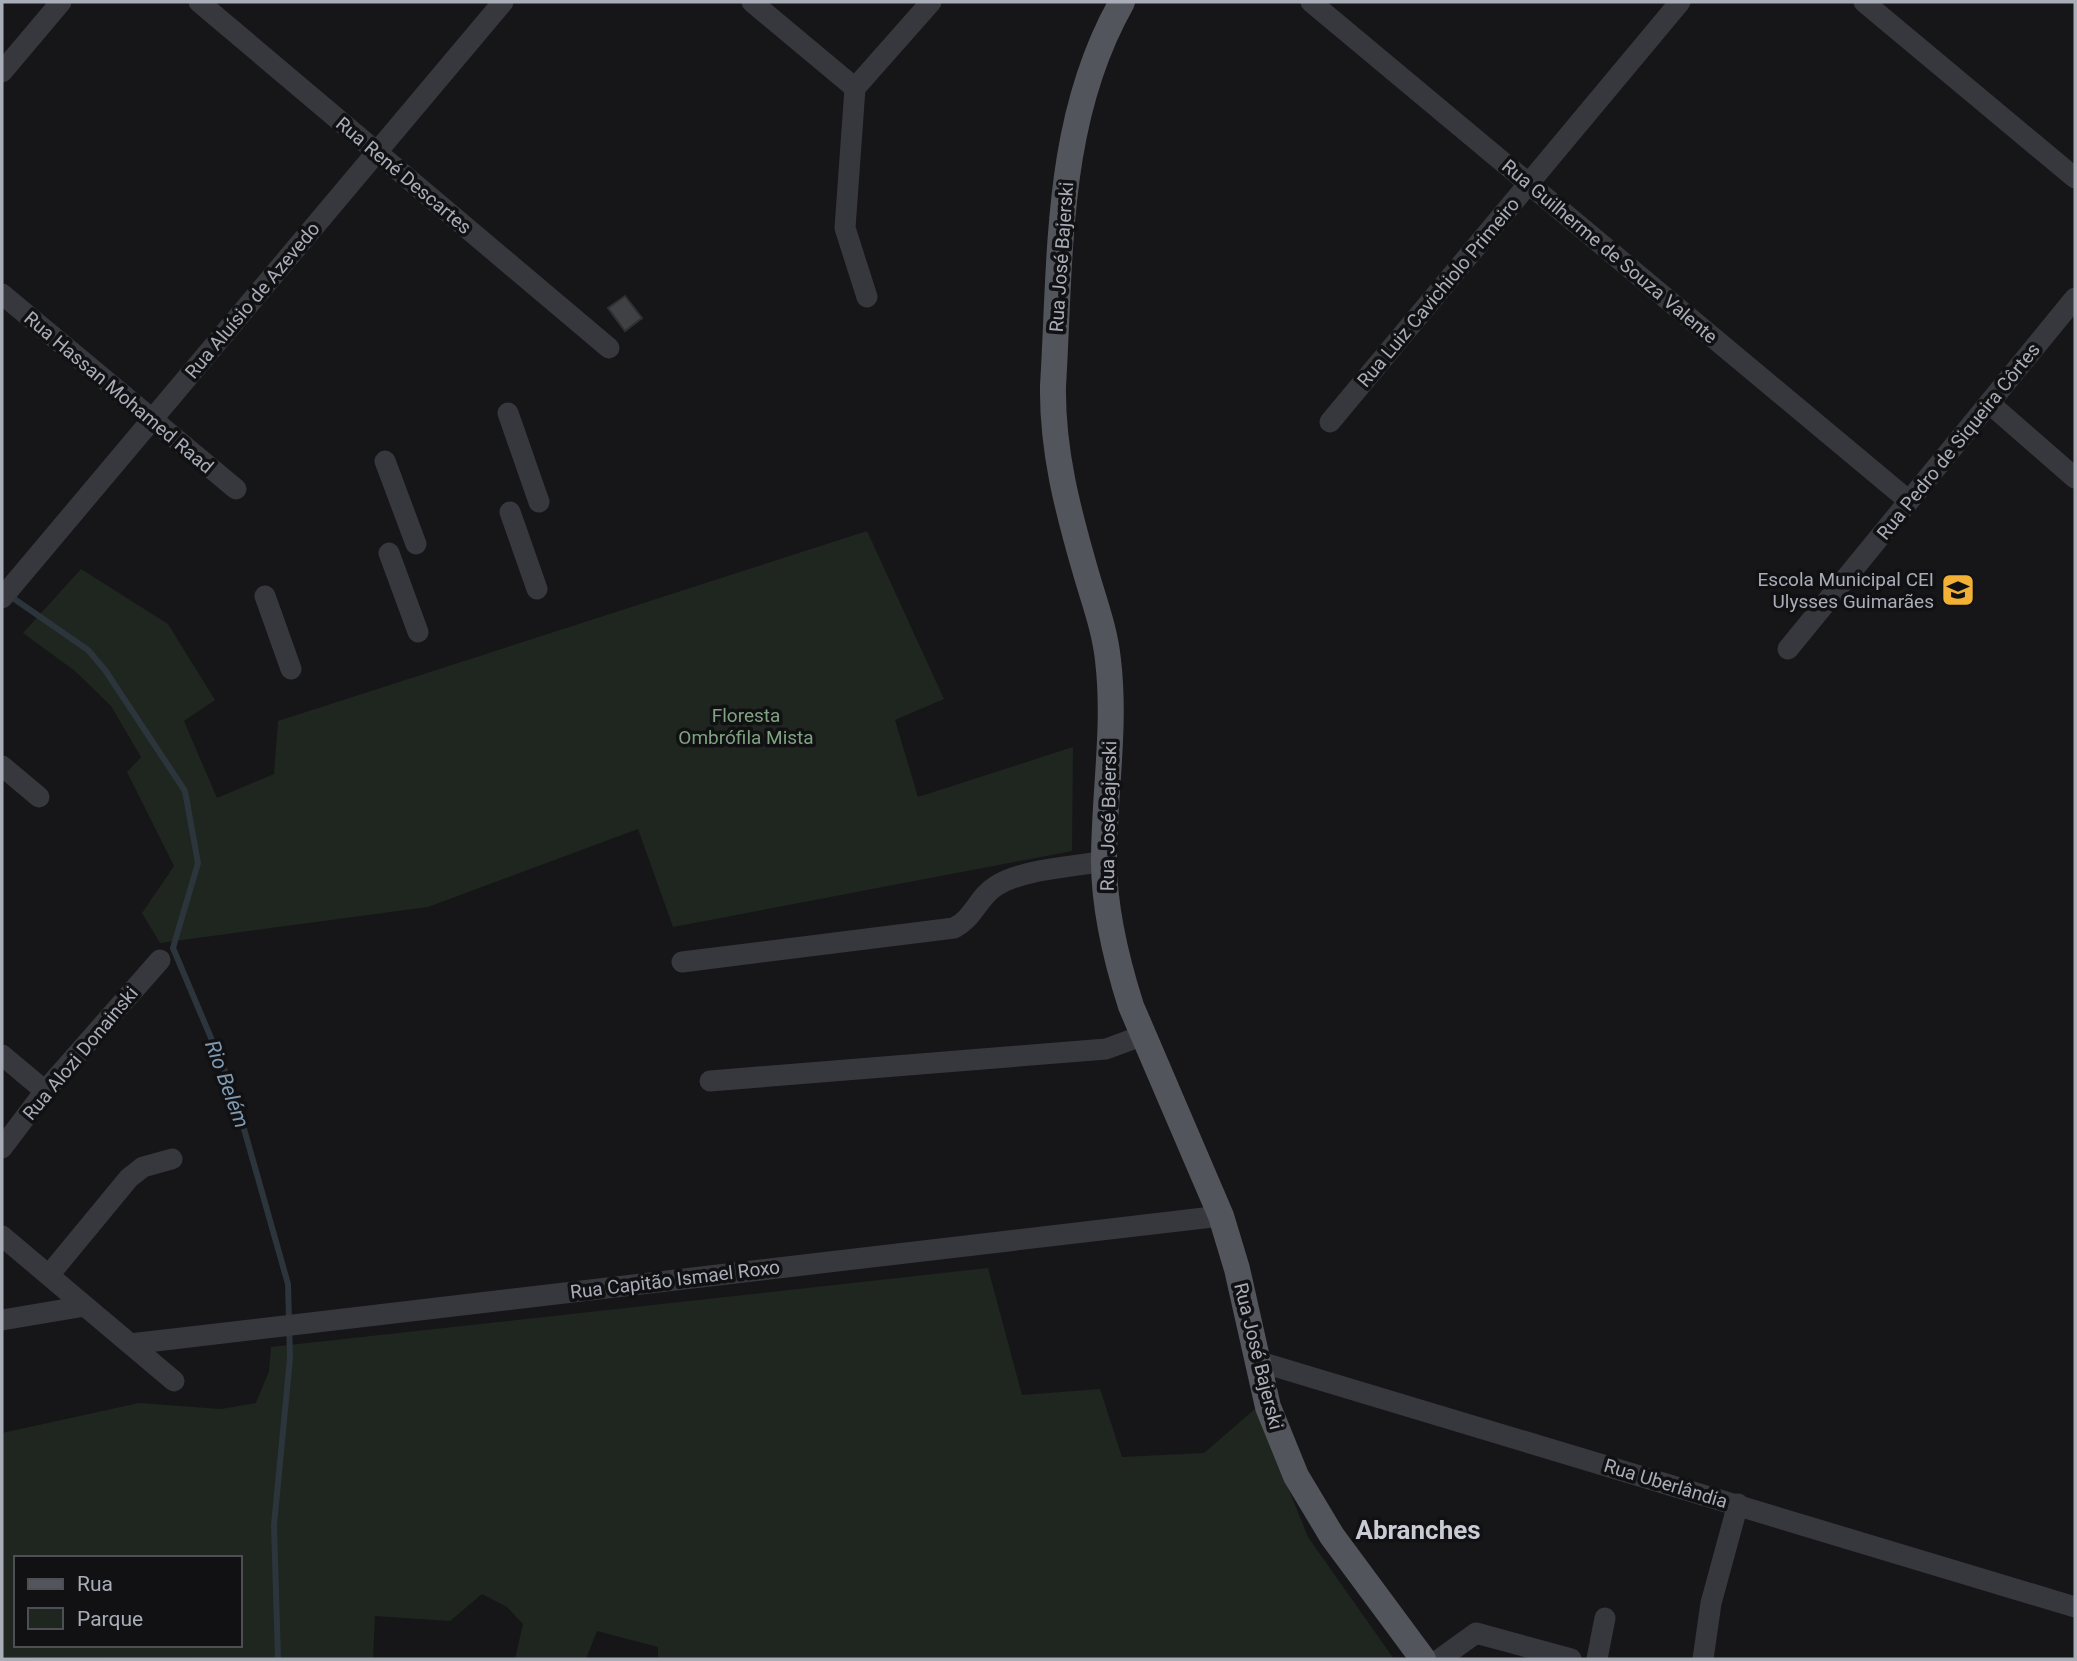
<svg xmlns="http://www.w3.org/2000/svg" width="2077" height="1661" viewBox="0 0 2077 1661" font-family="Roboto,sans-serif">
  <rect width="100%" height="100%" fill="#161618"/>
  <!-- green -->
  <path fill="#1e261f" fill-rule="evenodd" d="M867,531L944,699L895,720L918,797L1073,747L1072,851L673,927L638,829L428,907L160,943L142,913L174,866L127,772L141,757L111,706L75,671L23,633L81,569L168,624L215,700L184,721L217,798L274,774L278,721Z
    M988,1268L1022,1395L1100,1389L1122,1457L1204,1453L1256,1408L1308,1537L1394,1659H658V1647L597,1631L586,1659H515L523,1624L507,1607L482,1594L450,1621L375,1616L373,1659L2,1657V1433L139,1403L221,1409L256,1403L269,1371L271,1347ZM16,1558H240V1645H16Z"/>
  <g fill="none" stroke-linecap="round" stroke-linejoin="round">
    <!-- stream -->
    <path stroke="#2c353c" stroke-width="6" d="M10,596L88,650L105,670L185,791L198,863L173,948L233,1090L288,1284L290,1358L274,1525L278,1659"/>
  </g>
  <!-- building -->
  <path fill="#404145" stroke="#303034" stroke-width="2" d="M625,296L642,318L625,331L608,308Z"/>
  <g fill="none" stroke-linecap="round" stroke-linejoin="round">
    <!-- minor -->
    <path stroke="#37383d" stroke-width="21" d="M199,2L609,348
      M752,2L855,88L845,228L867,297
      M1311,2L1909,501
      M1864,2L2075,178
      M2,72L61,2
      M855,88L931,2
      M2,294L236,489
      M1989,403L2075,478
      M508,413L539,502
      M1330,422L1680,2
      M385,461L416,544
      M510,512L537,589
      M389,553L418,632
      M265,596L291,669
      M2,598L503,2
      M1788,649L2075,298
      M2,766L39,797
      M682,962L954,928C974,918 978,897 996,886C1022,869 1074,867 1104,861
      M2,1055L45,1091
      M710,1081L1106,1049L1144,1035
      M2,1148L45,1091L160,960
      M2,1236L174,1381
      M49,1275L129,1178L143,1167L172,1159
      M2,1320L85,1306
      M130,1344L1221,1216
      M1257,1361L2075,1607
      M1440,1659L1476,1633L1571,1659
      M1597,1659L1605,1618
      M1703,1659L1711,1603L1738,1504"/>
    <!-- major -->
    <path stroke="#53555c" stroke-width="26" d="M1122,2C1055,120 1061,254 1053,386C1052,451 1068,511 1086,573C1094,601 1105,630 1108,660C1116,727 1104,794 1104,861C1104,910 1116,959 1131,1006L1221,1216L1237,1269L1268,1407L1296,1476L1332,1536L1423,1659"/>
  </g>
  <!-- icons -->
  <defs>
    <symbol id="school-square" viewBox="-11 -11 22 22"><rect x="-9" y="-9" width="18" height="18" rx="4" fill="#f2b134" stroke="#111113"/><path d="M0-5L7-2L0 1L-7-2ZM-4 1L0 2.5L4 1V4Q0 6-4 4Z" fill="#111"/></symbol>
  </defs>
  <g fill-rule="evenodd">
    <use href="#school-square" x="1939" y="571" width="38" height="38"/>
  </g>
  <g text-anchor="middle" stroke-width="7" stroke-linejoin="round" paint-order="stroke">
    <!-- street labels -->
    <g font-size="19" fill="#a8adb8" stroke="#111113">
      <text transform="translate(404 175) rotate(40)" y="7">Rua René Descartes</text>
      <text transform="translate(1610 251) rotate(40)" y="7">Rua Guilherme de Souza Valente</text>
      <text transform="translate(1061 257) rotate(-86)" y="7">Rua José Bajerski</text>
      <text transform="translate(1438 292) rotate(-50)" y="7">Rua Luiz Cavichiolo Primeiro</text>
      <text transform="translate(252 300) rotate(-50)" y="7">Rua Aluísio de Azevedo</text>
      <text transform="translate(119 392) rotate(40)" y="7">Rua Hassan Mohamed Raad</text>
      <text transform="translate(1958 441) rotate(-51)" y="7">Rua Pedro de Siqueira Côrtes</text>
      <text transform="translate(1108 816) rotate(-89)" y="7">Rua José Bajerski</text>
      <text transform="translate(80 1053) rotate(-50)" y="7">Rua Alozi Donainski</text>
      <text transform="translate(675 1279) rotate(-7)" y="7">Rua Capitão Ismael Roxo</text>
      <text transform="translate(1259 1356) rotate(76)" y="7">Rua José Bajerski</text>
      <text transform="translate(1666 1483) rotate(17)" y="7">Rua Uberlândia</text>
    </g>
    <!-- poi labels -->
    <g font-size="19" fill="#a8adb8" stroke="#111113" text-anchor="end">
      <text x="1934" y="586">Escola Municipal CEI<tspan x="1934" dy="22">Ulysses Guimarães</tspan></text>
    </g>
    <!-- park labels -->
    <g font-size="19" fill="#7fa381" stroke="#111113">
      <text x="746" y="722">Floresta<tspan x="746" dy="22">Ombrófila Mista</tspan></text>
    </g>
    <!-- water labels -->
    <g font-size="21" font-style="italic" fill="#7f9bb3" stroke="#111113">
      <text transform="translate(227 1084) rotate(70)" y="7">Rio Belém</text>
    </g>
    <!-- district labels -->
    <g font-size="26" font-weight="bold" fill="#c9ccd4" stroke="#111113">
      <text x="1418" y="1539">Abranches</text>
    </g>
  </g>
  <!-- border -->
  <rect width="2077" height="1661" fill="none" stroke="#a8adb8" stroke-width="7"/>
  <!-- legend -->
  <rect x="14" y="1556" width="228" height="91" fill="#111113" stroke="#4d4f55" stroke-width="2"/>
  <rect x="28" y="1579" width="35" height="10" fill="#53555c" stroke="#4d4f55" stroke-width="2"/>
  <text x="77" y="1591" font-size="21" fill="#a8adb8">Rua</text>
  <rect x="28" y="1608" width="35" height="21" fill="#1e261f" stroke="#4d4f55" stroke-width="2"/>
  <text x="77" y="1626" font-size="21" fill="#a8adb8">Parque</text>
</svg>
